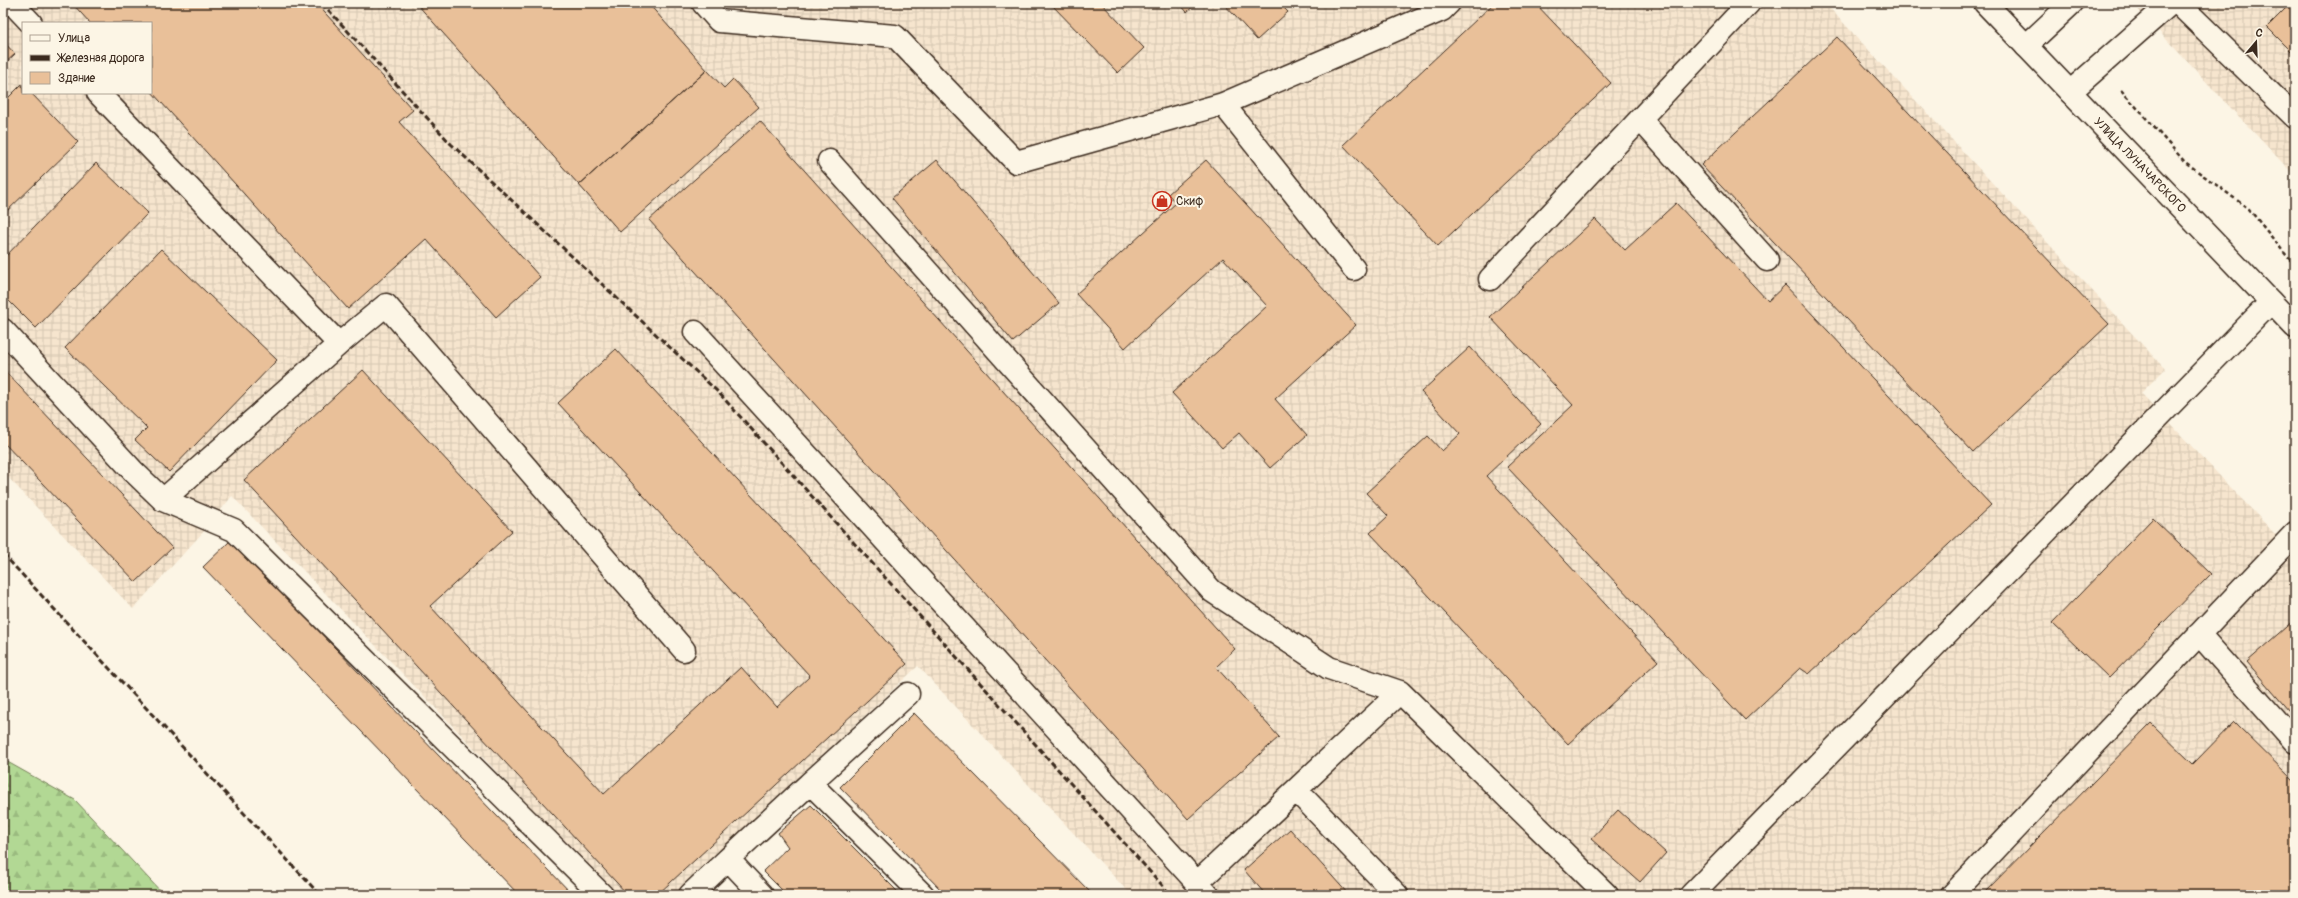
<svg xmlns="http://www.w3.org/2000/svg" width="2298" height="898" viewBox="0 0 2298 898" font-family="Pangolin,sans-serif">
  <defs>
    <pattern id="industrial-grid" width="8" height="8" patternUnits="userSpaceOnUse"><rect width="8" height="8" fill="#f6e5ce"/><path d="M0 4h8M4 0v8" fill="none" stroke="#d4c5b0"/></pattern>
    <pattern id="forest-firs" width="22" height="20" patternUnits="userSpaceOnUse"><rect width="22" height="20" fill="#b2d894"/><path d="M5 1l3.5 6h-7zM16 11l3.5 6h-7z" fill="#9aba7f"/></pattern>
  </defs>
  <rect width="100%" height="100%" fill="#fcf5e5"/>
  <filter id="ink" filterUnits="userSpaceOnUse"><feTurbulence type="fractalNoise" baseFrequency=".025" numOctaves="2"/><feDisplacementMap in="SourceGraphic" scale="8" xChannelSelector="R" yChannelSelector="G"/><feConvolveMatrix kernelMatrix="1 2 1 2 8 2 1 2 1" color-interpolation-filters="sRGB"/></filter>
  <g filter="url(#ink)">
    <!-- industrial -->
    <path fill="url(#industrial-grid)" fill-rule="evenodd" d="M3,3H1825L2165,369L2141,393L2295,555V895H1131L918,666L673,895H615L232,496L205,530L133,609L3,472ZM23,23H151V93H23Z
      M2132,3H2295V176L2150,22Z"/>
    <!-- forest -->
    <path fill="url(#forest-firs)" stroke="#768159" d="M4,760L75,800L164,895H3Z"/>
    <!-- building -->
    <path fill="#e9c099" stroke="#3b2a1e" d="M72,3H316L413,110L399,122L540,277L496,317L426,239L348,309L151,91V23H90Z
      M416,3H648L707,70L579,185Z
      M1050,3H1101L1144,48L1118,73Z
      M1179,3H1197L1187,12Z
      M1223,3H1279L1288,12L1257,40Z
      M1494,3H1535L1611,83L1438,246L1343,145Z
      M2291,3H2295V55L2267,27Z
      M1837,37L2109,324L1973,452L1701,165Z
      M3,41L15,54L3,65Z
      M707,70L724,88L733,79L759,107L620,232L579,185Z
      M22,84L23,93H31L78,142L3,215V103Z
      M760,121L1235,649L1216,667L1279,737L1188,819L649,220Z
      M937,160L1059,303L1013,342L892,198Z
      M1206,160L1356,325L1275,399L1307,435L1270,468L1239,433L1222,448L1172,393L1267,306L1223,258L1125,348L1076,294L1176,203L1168,194Z
      M96,163L148,213L36,328L3,295V259Z
      M1676,203L1768,301L1785,285L1991,505L1809,674L1800,668L1745,720L1507,467L1573,405L1490,317L1595,219L1625,250Z
      M161,249L277,360L169,472L135,440L147,428L65,348Z
      M1470,347L1541,424L1486,476L1658,661L1568,744L1370,533L1388,516L1366,493L1428,436L1442,451L1460,434L1421,392Z
      M616,349L907,664L657,895H628L244,480L363,370L512,531L430,606L604,794L741,667L777,707L810,676L558,403Z
      M3,369L172,548L136,582L3,442Z
      M2153,518L2211,574L2109,678L2052,623Z
      M231,540L573,895H519L203,567Z
      M2295,620V718L2247,662Z
      M914,713L1093,895H946L840,787Z
      M2234,722L2295,782V895H1982L2151,723L2193,764Z
      M811,805L901,895H787L763,871L788,847L778,833Z
      M1618,810L1666,853L1640,882L1591,839Z
      M1290,829L1349,895H1266L1244,870Z"/>
    <g fill="none" stroke-linecap="round" stroke-linejoin="round">
      <defs>
        <path id="lane" d="M12,3L31,23
          M703,3L719,21L895,36L1016,162L1223,104L1442,10L1449,3
          M2178,3L2295,117
          M2026,46L2072,3
          M2070,92L2171,3
          M98,93L339,344L386,305L684,650
          M1223,104L1354,269
          M1640,119L1767,260
          M829,161L1212,591L1329,668L1400,692L1607,895
          M1490,279L1749,3
          M3,330L134,472L163,500L234,530L602,895
          M695,332L1208,895
          M163,500L339,344
          M2199,634L2295,742
          M810,783L908,694
          M1296,790L1397,895
          M728,859L810,783L923,895
          M1197,883L1400,692
          M690,895L728,859L762,895
          M1691,895L2271,302
          M1952,895L2295,533"/>
        <path id="secondary" d="M1985,3L2295,327"/>
      </defs>
      <!-- lane casing -->
      <use href="#lane" stroke="#3b2a1e" stroke-width="25"/>
      <!-- secondary casing -->
      <use href="#secondary" stroke="#3b2a1e" stroke-width="25"/>
      <!-- path -->
      <path stroke="#3b2a1e" stroke-width="2.5" stroke-dasharray="4 3" stroke-linecap="butt" d="M2121,90L2185,162L2249,209L2295,266"/>
      <!-- lane -->
      <use href="#lane" stroke="#fcf5e5" stroke-width="22"/>
      <!-- secondary -->
      <use href="#secondary" stroke="#fcf5e5" stroke-width="22"/>
      <!-- rail -->
      <path stroke="#3b2a1e" stroke-width="3" stroke-dasharray="6 3" stroke-linecap="butt" d="M322,3L451,144L718,392L1171,895
        M3,554L320,895"/>
    </g>
  </g>
  <!-- icons -->
  <defs>
    <symbol id="shop-ring" viewBox="-11 -11 22 22"><circle r="9.5" fill="#fcf5e5" stroke="#c8321e" stroke-width="1.5"/><path d="M-5-2.5h2.3a2.7 3.5 0 0 1 5.4 0H5L5.5 6h-11ZM-1.5-2.5h3a1.5 2.3 0 0 0-3 0Z" fill="#c8321e"/></symbol>
  </defs>
  <g fill-rule="evenodd">
    <use href="#shop-ring" x="1151" y="190" width="22" height="22"/>
  </g>
  <g text-anchor="middle" stroke-width="4" stroke-linejoin="round" paint-order="stroke">
    <!-- street labels -->
    <g font-size="12" fill="#3b2a1e" stroke="#fcf5e5">
      <text transform="translate(2140 165) rotate(46)" y="4">УЛИЦА ЛУНАЧАРСКОГО</text>
    </g>
    <!-- poi labels -->
    <g font-size="12" fill="#3b2a1e" stroke="#fcf5e5" text-anchor="start">
      <text x="1176" y="205">Скиф</text>
    </g>
  </g>
  <!-- margin -->
  <rect width="2298" height="898" fill="none" stroke="#fcf5e5" stroke-width="16"/>
  <rect x="8" y="8" width="2282" height="882" fill="none" stroke="#3b2a1e" stroke-width="1.5" filter="url(#ink)"/>
  <!-- legend -->
  <rect x="22" y="22" width="130" height="72" fill="#fcf5e5" stroke="#afa495"/>
  <rect x="30" y="35" width="20" height="6" fill="#fcf5e5" stroke="#afa495"/>
  <text x="58" y="42" font-size="12" fill="#3b2a1e">Улица</text>
  <rect x="30" y="55" width="20" height="6" fill="#3b2a1e" stroke="#afa495"/>
  <text x="58" y="62" font-size="12" fill="#3b2a1e">Железная дорога</text>
  <rect x="30" y="72" width="20" height="12" fill="#e9c099" stroke="#afa495"/>
  <text x="58" y="82" font-size="12" fill="#3b2a1e">Здание</text>
  <!-- north arrow -->
  <g transform="translate(2256 42) rotate(19)" stroke="#fcf5e5" stroke-width="3" paint-order="stroke">
  <path d="M0-3L7 15L0 10L-7 15Z" fill="#3b2a1e"/>
  <text y="-6" font-size="11" font-weight="bold" text-anchor="middle" fill="#3b2a1e">С</text>
  </g>
</svg>
